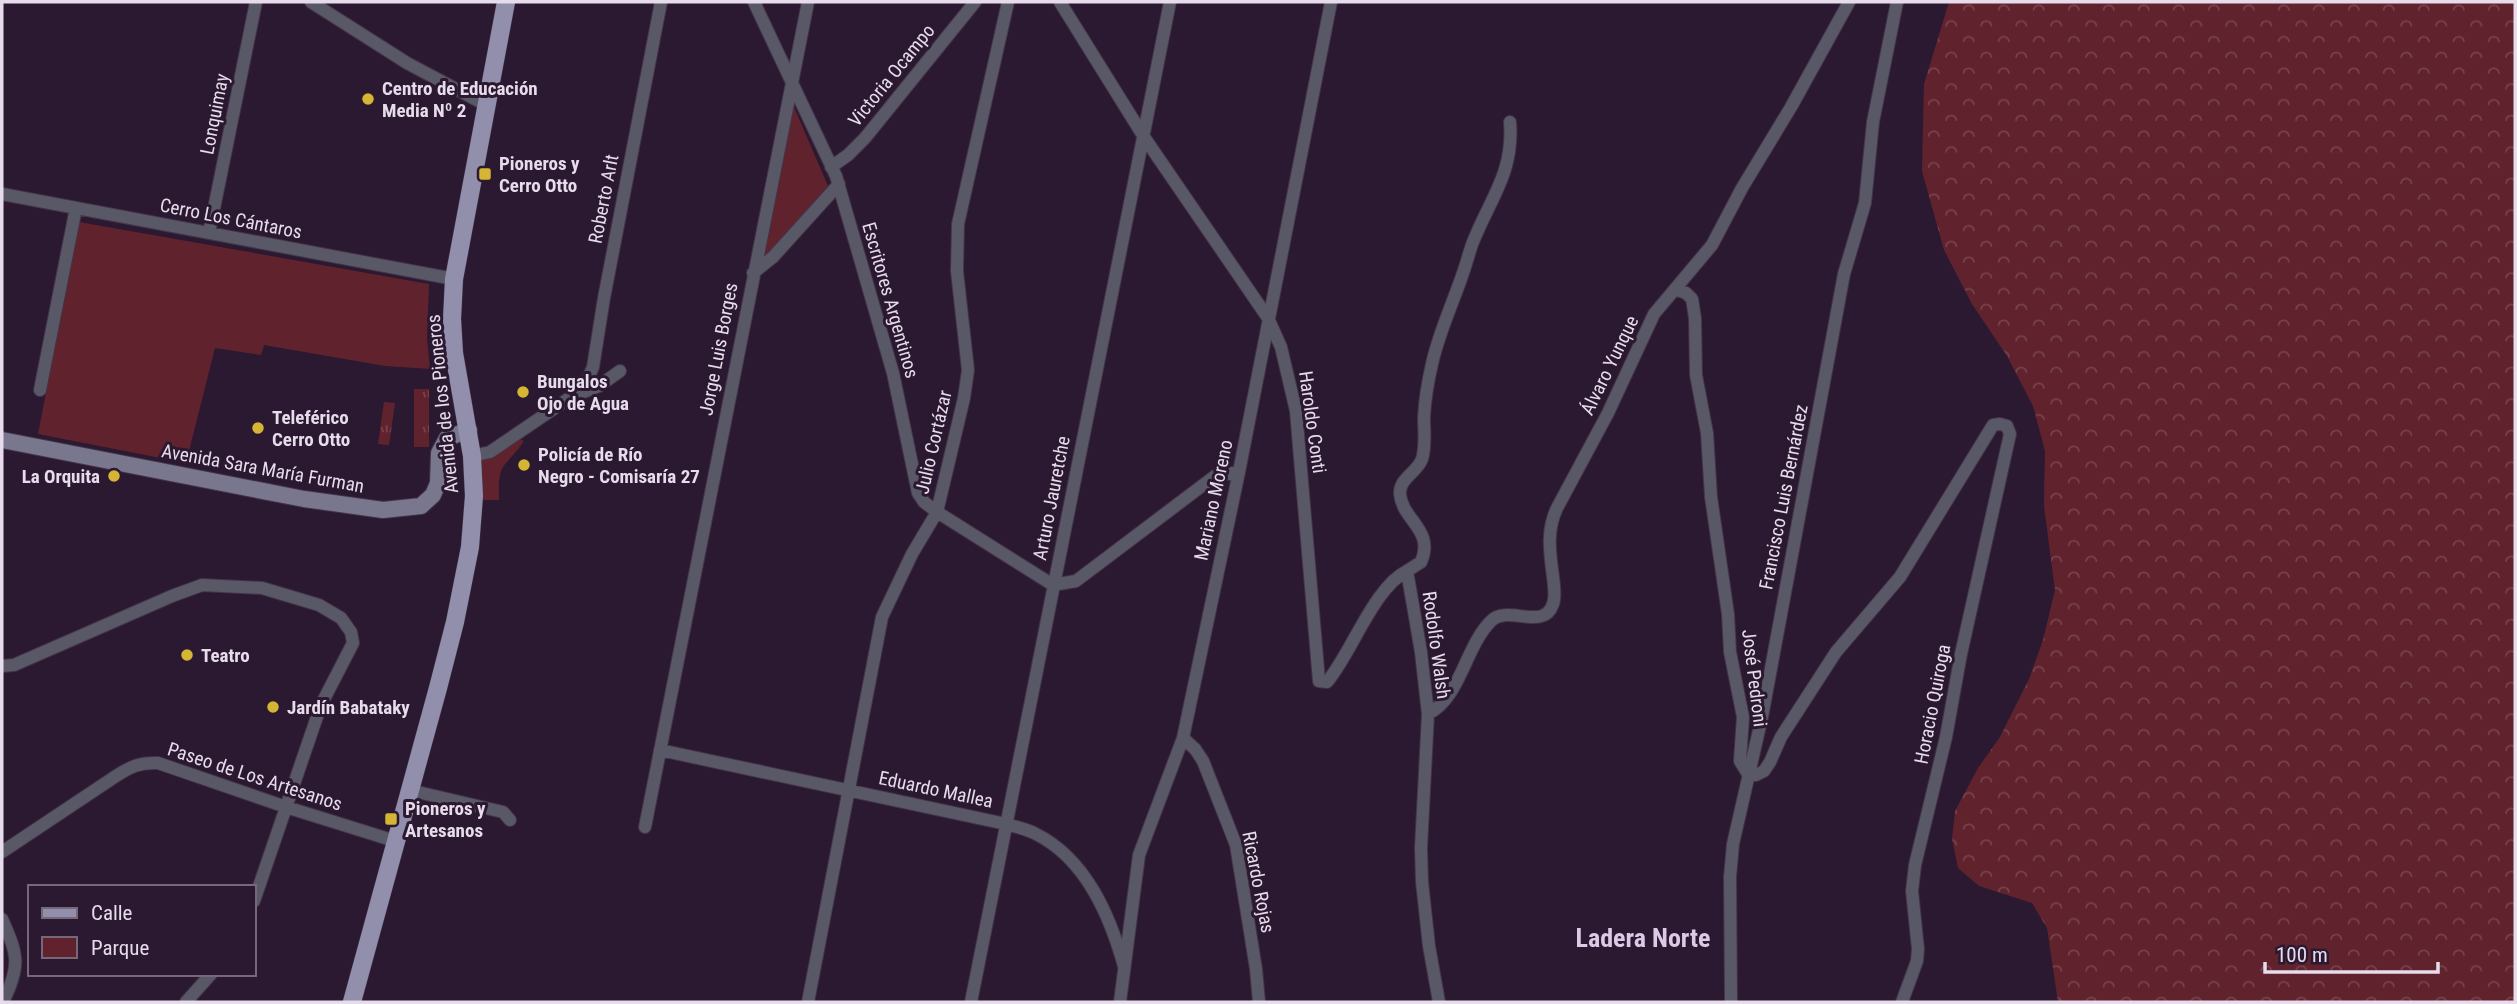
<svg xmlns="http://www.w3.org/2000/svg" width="2517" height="1004" viewBox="0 0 2517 1004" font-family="'Roboto Condensed',sans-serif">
  <defs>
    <pattern id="grass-tufts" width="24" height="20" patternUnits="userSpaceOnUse" patternTransform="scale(1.75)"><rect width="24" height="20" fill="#60232e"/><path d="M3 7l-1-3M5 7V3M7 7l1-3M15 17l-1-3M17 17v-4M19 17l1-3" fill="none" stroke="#77424c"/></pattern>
    <pattern id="forest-crowns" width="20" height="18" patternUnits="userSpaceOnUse" patternTransform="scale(1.75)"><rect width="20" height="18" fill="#60232e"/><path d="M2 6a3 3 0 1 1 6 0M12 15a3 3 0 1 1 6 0" fill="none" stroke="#77424c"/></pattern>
  </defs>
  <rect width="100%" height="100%" fill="#2a1930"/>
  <!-- grass -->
  <path fill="url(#grass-tufts)" d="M414,389H429V447H414Z
    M384,402L395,403L389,445L378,444Z"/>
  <!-- forest -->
  <path fill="url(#forest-crowns)" d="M1949,2H2515V1002H2058L2047,928L2032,903L1979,886L1958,868L1952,839L1955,811L1978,768L2000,737L2029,679L2043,640L2055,590L2044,506L2045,451L2033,406L2007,356L1972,304L1944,250L1922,171L1924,84Z"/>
  <!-- green -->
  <path fill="#60232e" d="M791,100L828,186L767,254H761Z
    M79,222L429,284L427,338L430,369L385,366L264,345L261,355L215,348L186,463L38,434Z
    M516,438L524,441C503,471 498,460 499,500H479L478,459Z"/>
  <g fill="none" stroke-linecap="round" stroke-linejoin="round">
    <defs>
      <path id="street" d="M311,2L407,63L488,106
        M754,2L836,176L893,373L918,493L924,502L937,512L1053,585L1076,581L1215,476L1239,472
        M1060,2L1144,137L1268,318L1281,347L1296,411L1319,681L1327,682C1351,654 1374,587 1407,571
        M831,167L848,155L865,138L975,2
        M2,194L454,279
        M209,233L256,2
        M753,273L773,257L839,184
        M1675,289L1686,293L1692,299L1695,318L1696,375L1707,433L1711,497L1728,614L1730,652L1743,717L1740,761L1748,774L1756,775L1764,771L1770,762L1781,737L1836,652L1900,577L1993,425L2000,424L2007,426L2010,434L1961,654L1946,737L1915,865L1912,891L1918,949L1917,961L1902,1002
        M40,390L76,208
        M571,397L587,381L593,367L604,298L661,2
        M472,456L490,452L571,397L599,386L620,371
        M2,666L14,665L172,596L202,585L262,588L319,605L341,618L351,632L353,643L321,705L254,901
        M1428,714C1461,697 1465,647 1491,621C1507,604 1544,632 1553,604C1556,596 1554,586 1553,577C1550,553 1546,531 1557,508L1608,413L1654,314L1712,245L1742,188L1791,107L1849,2
        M1183,738L1195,749L1203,761L1236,845L1256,969L1259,1002
        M660,750L1006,824C1016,827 1027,829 1036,834C1086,859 1110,916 1124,966
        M409,790L503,812L510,820
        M645,827L808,2
        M2,852L116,776C130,767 140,762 158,763L286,807L395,841
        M2,919C18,955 21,965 3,1002
        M186,1002L211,974
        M808,1002L882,617L912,554L937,512L964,398L968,370L957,271L958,224L1008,2
        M971,1002L1170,2
        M1120,1002L1139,855L1183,738L1239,472L1331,2
        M1439,1002L1429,946L1422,882L1421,848L1428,714L1421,652L1407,571L1421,562C1435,530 1402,520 1400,494C1399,478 1417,473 1422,459C1426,447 1424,430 1424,417C1425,399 1428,381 1432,364C1439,332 1453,303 1463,273C1467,262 1469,252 1473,242C1491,197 1514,172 1510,122
        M1731,1002L1730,877L1733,844L1762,717L1844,274L1865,203L1873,122L1897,2"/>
      <path id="secondary" d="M2,440L304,499L383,510L421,506L433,495L438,483L439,453L447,438L469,430"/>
      <path id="primary" d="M352,1002L438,688L455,622L470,547L474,496L472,456L454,353L452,319L454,279L506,2"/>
    </defs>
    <!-- street casing -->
    <use href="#street" stroke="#44344a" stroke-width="14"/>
    <!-- secondary casing -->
    <use href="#secondary" stroke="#44344a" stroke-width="18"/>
    <!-- primary casing -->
    <use href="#primary" stroke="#44344a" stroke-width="19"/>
    <!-- street -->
    <use href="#street" stroke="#595866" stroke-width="12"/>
    <!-- secondary -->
    <use href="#secondary" stroke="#79778d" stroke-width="16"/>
    <!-- primary -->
    <use href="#primary" stroke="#918fab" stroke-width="18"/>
  </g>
  <!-- markers -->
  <g fill="#d5b534" stroke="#2a1930" stroke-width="2.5">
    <circle cx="368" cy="99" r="7"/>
    <rect x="478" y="167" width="14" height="14" rx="3.5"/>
    <circle cx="523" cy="392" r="7"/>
    <circle cx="258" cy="428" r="7"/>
    <circle cx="524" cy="465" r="7"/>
    <circle cx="114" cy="476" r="7"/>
    <circle cx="187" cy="655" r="7"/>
    <circle cx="273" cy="707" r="7"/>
    <rect x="384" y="812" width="14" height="14" rx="3.5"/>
  </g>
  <g text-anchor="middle" stroke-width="6" stroke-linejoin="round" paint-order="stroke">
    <!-- street labels -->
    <g font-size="19" fill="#e7dceb" stroke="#2a1930">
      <text transform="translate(891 75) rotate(-51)" y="7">Victoria Ocampo</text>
      <text transform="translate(214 114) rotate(-79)" y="7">Lonquimay</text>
      <text transform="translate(603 199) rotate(-79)" y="7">Roberto Arlt</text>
      <text transform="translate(231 218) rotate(11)" y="7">Cerro Los Cántaros</text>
      <text transform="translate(891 300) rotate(74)" y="7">Escritores Argentinos</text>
      <text transform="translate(718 349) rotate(-79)" y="7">Jorge Luis Borges</text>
      <text transform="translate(1609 365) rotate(-64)" y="7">Álvaro Yunque</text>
      <text transform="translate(442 404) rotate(-96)" y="7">Avenida de los Pioneros</text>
      <text transform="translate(1313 422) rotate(82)" y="7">Haroldo Conti</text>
      <text transform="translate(933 442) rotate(-77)" y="7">Julio Cortázar</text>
      <text transform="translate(263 468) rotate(10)" y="7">Avenida Sara María Furman</text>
      <text transform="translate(1783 497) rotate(-79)" y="7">Francisco Luis Bernárdez</text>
      <text transform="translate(1051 498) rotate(-79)" y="7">Arturo Jauretche</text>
      <text transform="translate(1213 500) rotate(-78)" y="7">Mariano Moreno</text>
      <text transform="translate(1437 645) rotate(82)" y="7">Rodolfo Walsh</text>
      <text transform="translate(1755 678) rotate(83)" y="7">José Pedroni</text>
      <text transform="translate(1932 704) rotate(-79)" y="7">Horacio Quiroga</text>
      <text transform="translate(255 776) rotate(18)" y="7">Paseo de Los Artesanos</text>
      <text transform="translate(936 789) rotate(12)" y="7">Eduardo Mallea</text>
      <text transform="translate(1259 882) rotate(79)" y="7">Ricardo Rojas</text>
    </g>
    <!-- poi labels -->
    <g font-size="19" font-weight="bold" fill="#e7dceb" stroke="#2a1930" text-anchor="start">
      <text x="382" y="95">Centro de Educación<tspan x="382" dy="22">Media Nº 2</tspan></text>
      <text x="499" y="170">Pioneros y<tspan x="499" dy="22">Cerro Otto</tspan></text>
      <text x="537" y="388">Bungalos<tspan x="537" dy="22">Ojo de Agua</tspan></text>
      <text x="272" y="424">Teleférico<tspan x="272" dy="22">Cerro Otto</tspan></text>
      <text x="538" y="461">Policía de Río<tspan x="538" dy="22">Negro - Comisaría 27</tspan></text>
      <text x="100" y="483" text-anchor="end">La Orquita</text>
      <text x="201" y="662">Teatro</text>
      <text x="287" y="714">Jardín Babataky</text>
      <text x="405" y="815">Pioneros y<tspan x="405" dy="22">Artesanos</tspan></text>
    </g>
    <!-- district labels -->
    <g font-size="26" font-weight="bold" fill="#dec8e7" stroke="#2a1930">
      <text x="1643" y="947">Ladera Norte</text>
    </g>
  </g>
  <!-- border -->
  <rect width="2517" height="1004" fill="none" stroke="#e7dceb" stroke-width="7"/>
  <!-- legend -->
  <rect x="28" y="885" width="228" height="91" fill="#2a1930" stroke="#76677b" stroke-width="2"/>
  <rect x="42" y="908" width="35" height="10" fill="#918fab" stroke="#76677b" stroke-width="2"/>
  <text x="91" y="920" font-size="21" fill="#e7dceb">Calle</text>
  <rect x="42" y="937" width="35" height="21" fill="#60232e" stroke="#76677b" stroke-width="2"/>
  <text x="91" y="955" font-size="21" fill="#e7dceb">Parque</text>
  <!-- scale -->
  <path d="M2265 962v10h173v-10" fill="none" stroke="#e7dceb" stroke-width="3.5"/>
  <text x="2276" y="962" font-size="21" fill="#e7dceb" stroke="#2a1930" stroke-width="5" paint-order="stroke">100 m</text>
</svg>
